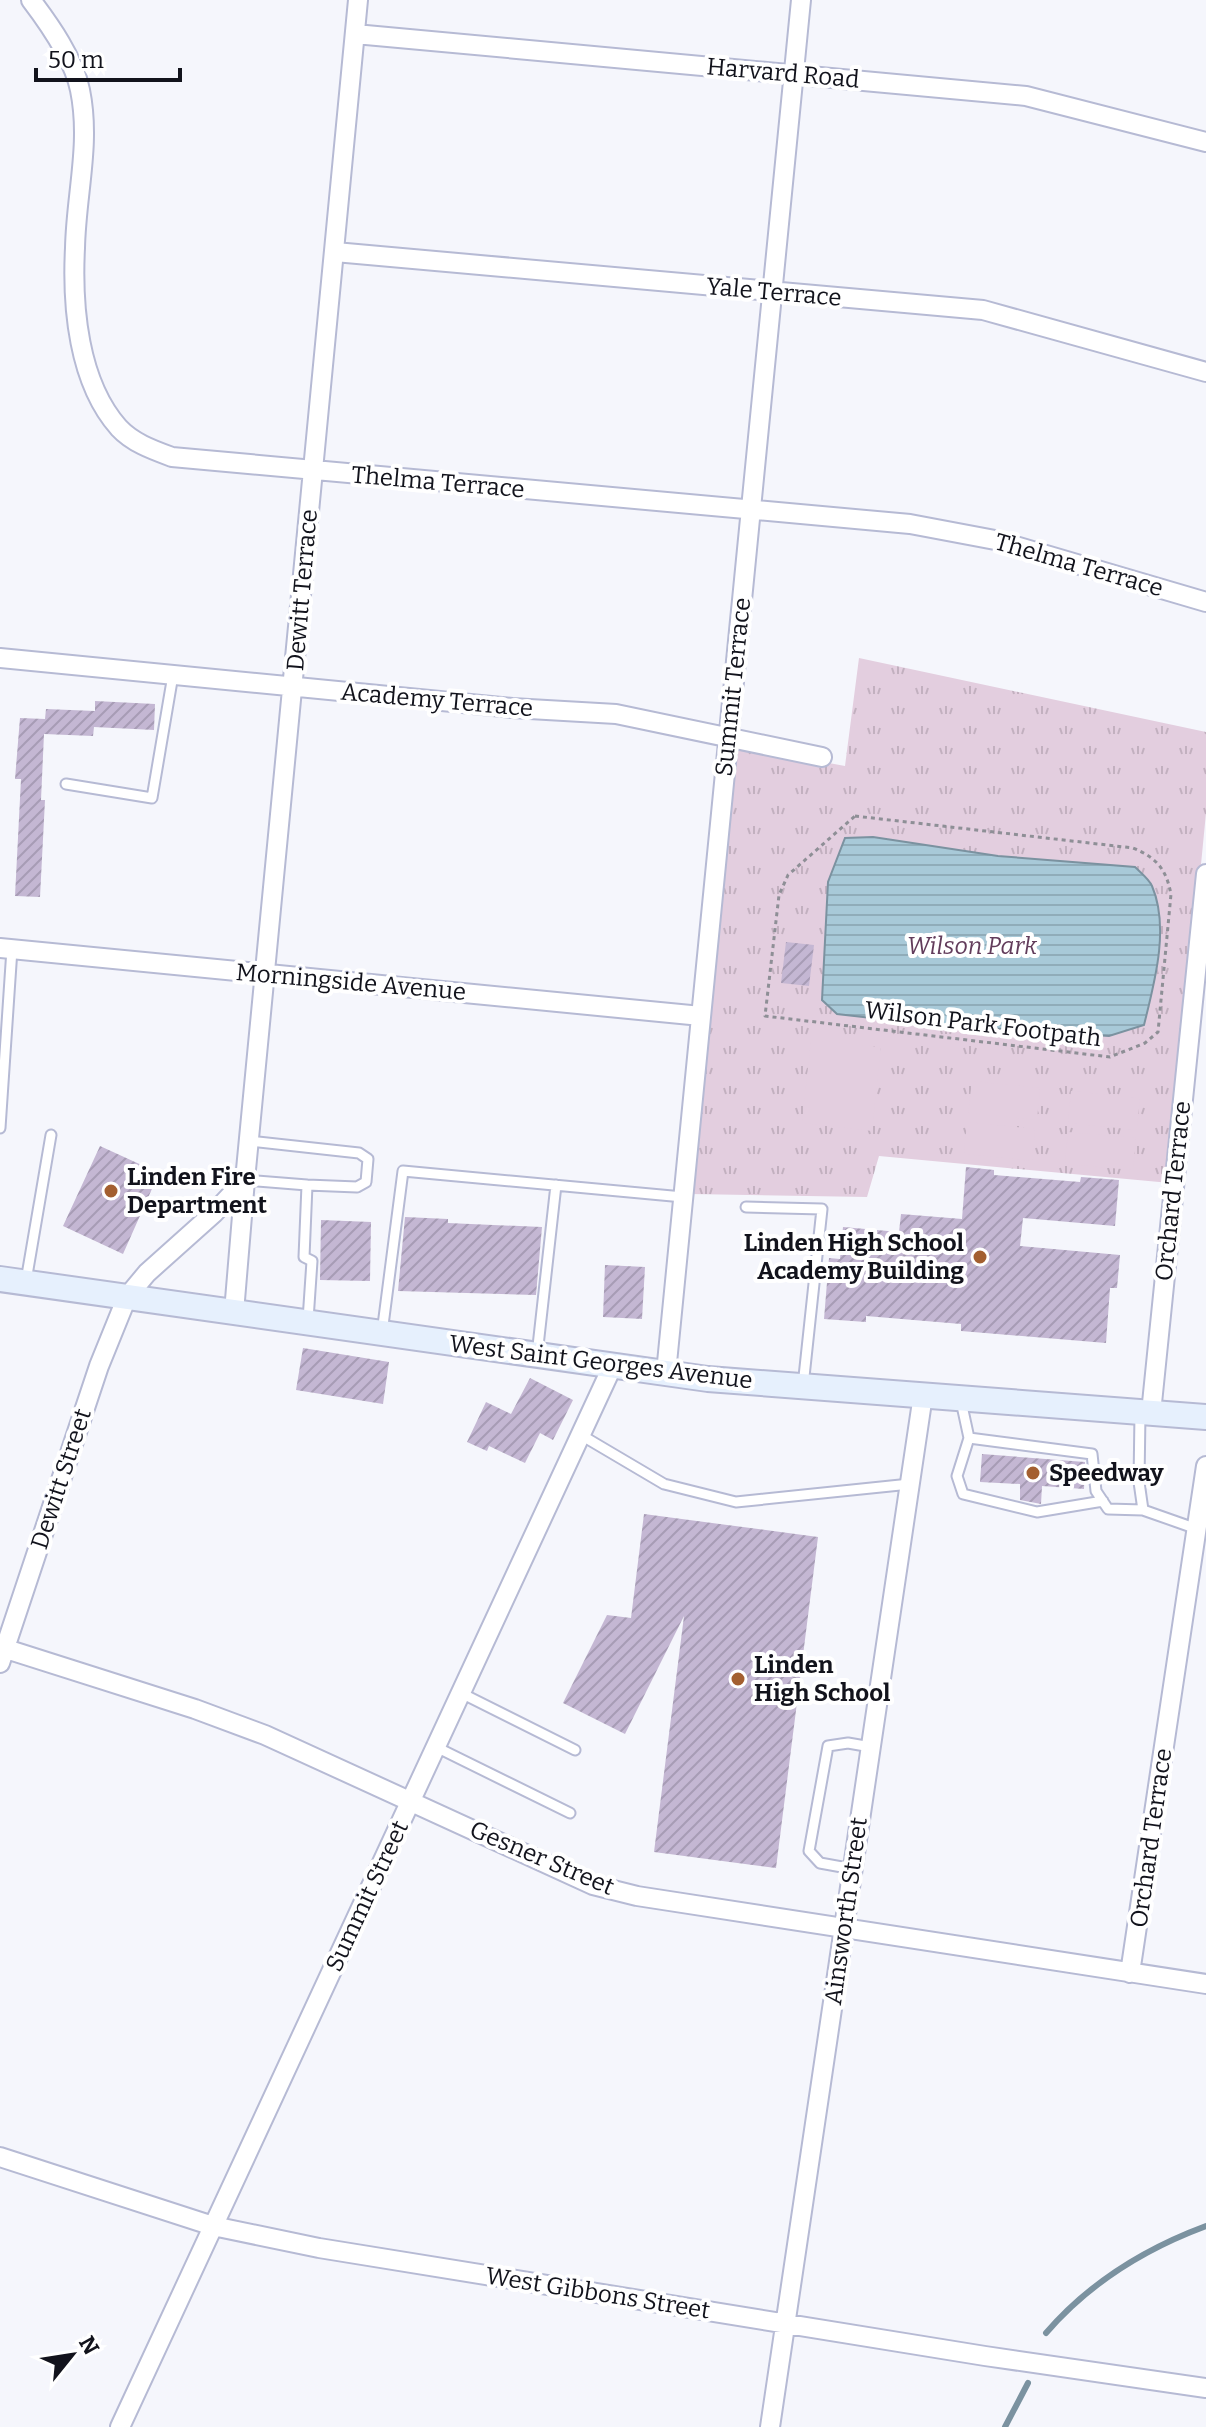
<svg xmlns="http://www.w3.org/2000/svg" width="1206" height="2427" viewBox="0 0 1206 2427" font-family="Bitter,serif">
  <defs>
    <pattern id="grass-tufts" width="24" height="20" patternUnits="userSpaceOnUse" patternTransform="scale(2)"><rect width="24" height="20" fill="#e3cedf"/><path d="M3 7l-1-3M5 7V3M7 7l1-3M15 17l-1-3M17 17v-4M19 17l1-3" fill="none" stroke="#c2b0bf"/></pattern>
    <pattern id="water-rules" width="6" height="5" patternUnits="userSpaceOnUse" patternTransform="scale(2)"><rect width="6" height="5" fill="#a8c9d8"/><path d="M0 2.5h6" fill="none" stroke="#90acb9"/></pattern>
    <pattern id="building-hatch" width="6" height="6" patternUnits="userSpaceOnUse" patternTransform="scale(2)"><rect width="6" height="6" fill="#c4b7d3"/><path d="M-1 1l2-2M0 6l6-6M5 7l2-2" fill="none" stroke="#a79cb5"/></pattern>
  </defs>
  <rect width="100%" height="100%" fill="#f5f6fc"/>
  <!-- grass -->
  <path fill="url(#grass-tufts)" d="M859,658L1206,732V813L1170,1183L879,1156L867,1197L690,1194L732,745L845,766Z"/>
  <!-- pitch -->
  <path fill="#e3cedf" d="M811,1040L881,1047L872,1131L802,1123Z
    M972,1081L1040,1088L1037,1120L968,1113Z
    M1071,1091L1140,1098L1137,1130L1068,1123Z
    M967,1122L1035,1129L1032,1161L964,1154Z
    M1068,1132L1136,1138L1133,1170L1065,1164Z"/>
  <!-- water -->
  <path fill="url(#water-rules)" stroke="#7b92a0" stroke-width="2" d="M873,837L998,856L1135,867C1141,873 1149,879 1152,886C1170,928 1154,984 1144,1025L1109,1036L915,1023L837,1014L822,1000L828,882L845,838Z"/>
  <g fill="none" stroke-linecap="round" stroke-linejoin="round">
    <!-- stream -->
    <path stroke="#7b92a0" stroke-width="6" d="M1046,2333C1090,2282 1144,2249 1206,2226
      M1005,2427L1028,2383"/>
  </g>
  <!-- building -->
  <path fill="url(#building-hatch)" d="M95,701L155,704L154,730L94,727L93,736L44,734L41,800H45L40,897L15,896L21,779H15L20,718L45,719L46,709L95,711Z
    M786,942L814,945L809,986L781,983Z
    M100,1146L159,1173L123,1254L63,1226Z
    M966,1167L994,1170V1175L1080,1182L1081,1177L1119,1180L1115,1226L1023,1218L1020,1246L1120,1255L1117,1288H1110L1106,1343L961,1331V1324L866,1316V1322L824,1319L829,1258L840,1259L843,1227L899,1232L901,1214L962,1219Z
    M405,1217L448,1219V1223L542,1227L536,1295L398,1291Z
    M321,1220L371,1222L370,1281L320,1280Z
    M605,1265L645,1267L642,1319L603,1317Z
    M303,1348L389,1362L383,1404L296,1390Z
    M530,1378L573,1400L553,1440L540,1433L525,1463L489,1446L487,1451L467,1442L486,1402L511,1414Z
    M982,1454L1085,1462L1084,1489L1042,1486L1041,1504L1020,1500V1484L980,1482Z
    M644,1514L818,1537L776,1868L654,1852L684,1616L625,1734L563,1703L607,1615L631,1618Z"/>
  <g fill="none" stroke-linecap="round" stroke-linejoin="round">
    <defs>
      <path id="service" d="M66,784L152,798L173,675
        M0,1128L12,949
        M250,1141L359,1153L368,1159L366,1182L357,1187L307,1185L304,1257L312,1261L308,1320
        M245,1180L307,1185
        M746,1207L822,1209L803,1386
        M26,1281L51,1135
        M382,1333L403,1171L683,1197
        M537,1355L556,1185
        M961,1401L969,1438L957,1476L963,1494L1037,1512L1103,1501
        M1140,1414L1139,1482L1143,1510L1197,1529
        M581,1435L664,1484L736,1502L910,1484
        M969,1438L1092,1454L1096,1491L1108,1509L1143,1510
        M461,1693L575,1750
        M436,1747L570,1813
        M853,1869L820,1863L809,1851L828,1746L848,1743L871,1747"/>
      <path id="minor" d="M31,0C50,25 74,59 80,90C91,144 76,194 75,248C72,306 78,382 119,428C133,443 153,450 172,457L910,524L995,540L1206,602
        M355,34L1026,96L1206,142
        M335,252L983,310L1206,372
        M0,658L512,708L616,714L822,757
        M0,948L701,1016
        M234,1312L245,1180
        M666,1373L801,0
        M1151,1413L1206,874
        M0,1647L195,1709L265,1735L593,1885L637,1896L1206,1984
        M0,1663L99,1366L127,1297L147,1273L214,1213L245,1180L358,0
        M1130,1973L1206,1466
        M0,2157L213,2226L319,2248L985,2356L1206,2388
        M120,2427L613,1365
        M770,2427L923,1395"/>
      <path id="secondary" d="M0,1279L708,1379L1206,1417"/>
    </defs>
    <!-- service casing -->
    <use href="#service" stroke="#b6bad4" stroke-width="13"/>
    <!-- minor casing -->
    <use href="#minor" stroke="#b6bad4" stroke-width="22"/>
    <!-- secondary casing -->
    <use href="#secondary" stroke="#b6bad4" stroke-width="28"/>
    <!-- path -->
    <path stroke="#8e8f96" stroke-width="3" stroke-dasharray="4 4" stroke-linecap="butt" d="M855,816L1133,848C1157,858 1166,869 1171,894L1158,1032L1145,1043L1110,1057L765,1016L779,895L788,875Z"/>
    <!-- service -->
    <use href="#service" stroke="#fff" stroke-width="9"/>
    <!-- minor -->
    <use href="#minor" stroke="#fff" stroke-width="18"/>
    <!-- secondary -->
    <use href="#secondary" stroke="#e6f0fd" stroke-width="24"/>
  </g>
  <!-- markers -->
  <g fill="#a35f30" stroke="#fff" stroke-width="3">
    <circle cx="111" cy="1191" r="8"/>
    <circle cx="980" cy="1257" r="8"/>
    <circle cx="1033" cy="1473" r="8"/>
    <circle cx="738" cy="1679" r="8"/>
  </g>
  <g text-anchor="middle" stroke-width="8" stroke-linejoin="round" paint-order="stroke">
    <!-- street labels -->
    <g font-size="24" fill="#12131c" stroke="#fff">
      <text transform="translate(783 73) rotate(5)" y="8">Harvard Road</text>
      <text transform="translate(774 292) rotate(5)" y="8">Yale Terrace</text>
      <text transform="translate(438 482) rotate(5)" y="8">Thelma Terrace</text>
      <text transform="translate(1079 565) rotate(16)" y="8">Thelma Terrace</text>
      <text transform="translate(302 590) rotate(-85)" y="8">Dewitt Terrace</text>
      <text transform="translate(733 687) rotate(-84)" y="8">Summit Terrace</text>
      <text transform="translate(437 700) rotate(5)" y="8">Academy Terrace</text>
      <text transform="translate(351 982) rotate(5)" y="8">Morningside Avenue</text>
      <text transform="translate(983 1024) rotate(7)" y="8">Wilson Park Footpath</text>
      <text transform="translate(1173 1191) rotate(-84)" y="8">Orchard Terrace</text>
      <text transform="translate(601 1362) rotate(7)" y="8">West Saint Georges Avenue</text>
      <text transform="translate(61 1479) rotate(-72)" y="8">Dewitt Street</text>
      <text transform="translate(1151 1838) rotate(-82)" y="8">Orchard Terrace</text>
      <text transform="translate(542 1858) rotate(23)" y="8">Gesner Street</text>
      <text transform="translate(367 1896) rotate(-65)" y="8">Summit Street</text>
      <text transform="translate(846 1911) rotate(-82)" y="8">Ainsworth Street</text>
      <text transform="translate(598 2293) rotate(9)" y="8">West Gibbons Street</text>
    </g>
    <!-- park labels -->
    <g font-size="24" font-style="italic" fill="#623c5b" stroke="#fff">
      <text x="972" y="954">Wilson Park</text>
    </g>
    <!-- poi labels -->
    <g font-size="24" font-weight="bold" fill="#12131c" stroke="#fff" text-anchor="start">
      <text x="127" y="1185">Linden Fire<tspan x="127" dy="28">Department</tspan></text>
      <text x="964" y="1251" text-anchor="end">Linden High School<tspan x="964" dy="28">Academy Building</tspan></text>
      <text x="1049" y="1481">Speedway</text>
      <text x="754" y="1673">Linden<tspan x="754" dy="28">High School</tspan></text>
    </g>
  </g>
  <!-- north arrow -->
  <g transform="translate(72 2355) rotate(60)" stroke="#ffffff" stroke-width="6" paint-order="stroke">
  <path d="M0-6L14 30L0 20L-14 30Z" fill="#12131c"/>
  <text y="-12" font-size="22" font-weight="bold" text-anchor="middle" fill="#12131c">N</text>
  </g>
  <!-- scale -->
  <path d="M36 68v12h144v-12" fill="none" stroke="#12131c" stroke-width="4"/>
  <text x="48" y="68" font-size="24" fill="#12131c" stroke="#ffffff" stroke-width="6" paint-order="stroke">50 m</text>
</svg>
